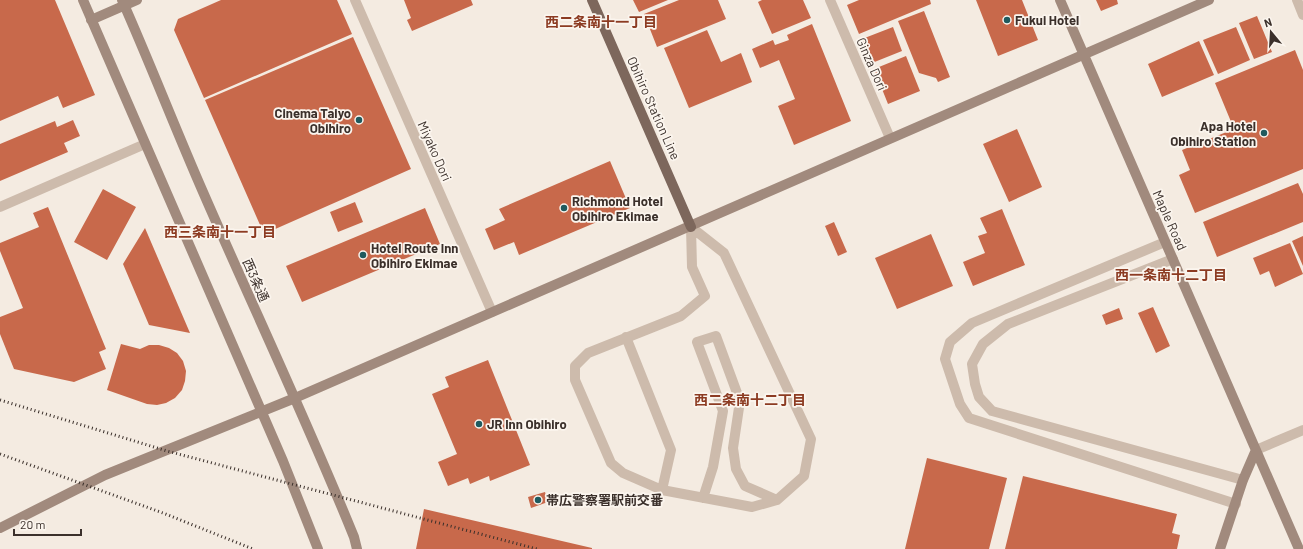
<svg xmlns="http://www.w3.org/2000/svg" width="1303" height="549" viewBox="0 0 1303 549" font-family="Barlow,'Noto Sans JP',sans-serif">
  <rect width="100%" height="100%" fill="#f4ebe1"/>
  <!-- building -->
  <path fill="#c8694b" d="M0,0H55L95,95L63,108L58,96L0,121Z
    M221,0H337L352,34L204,98L174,30L178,19Z
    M404,0H471L473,5L412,31L407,20L411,18Z
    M633,0H668L639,12Z
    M679,0H718L726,19L657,47L644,14Z
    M762,0H803L811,18L772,34L758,2Z
    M859,0H930L931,4L859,34L847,5Z
    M976,0H1022L1038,40L998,56Z
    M1096,0H1117L1118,4L1101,11Z
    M924,11L950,77L938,82L936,78L919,73L898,21Z
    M1257,16L1272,52L1254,59L1239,23Z
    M812,24L851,121L794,145L778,106L795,99L779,60L760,68L752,49L773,40L775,45L789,40L787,35Z
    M893,27L902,51L872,63L862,39Z
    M1236,27L1250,60L1218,74L1203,40Z
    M707,30L721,62L741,53L752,82L689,108L664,48Z
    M353,37L411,169L264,234L205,100Z
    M1199,41L1214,75L1162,97L1148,64Z
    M1295,50L1303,70V169L1195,213L1179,175L1190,170L1182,150L1234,129L1215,83Z
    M906,56L920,91L888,104L874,69Z
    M73,120L80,136L64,143L68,152L0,181V144L55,121L57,127Z
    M1017,129L1042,187L1009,202L983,144Z
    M610,161L630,208L519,255L514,242L494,250L485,229L505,220L499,209Z
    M1298,183L1303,194V222L1217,257L1203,222Z
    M103,189L136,207L107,260L74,242Z
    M355,202L363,222L338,232L330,212Z
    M48,207L106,349L99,352L106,369L74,382L14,369L0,334V317L23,308L0,251V243L39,227L33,213Z
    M425,208L440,244L302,302L286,266Z
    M1002,209L1025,265L973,286L963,262L985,253L978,236L987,233L980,218Z
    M834,222L847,252L838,256L825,226Z
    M145,228L190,333L149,325L123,264Z
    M931,234L953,286L897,309L875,258Z
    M1303,236V266L1292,241Z
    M1290,243L1303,274L1275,287L1269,271L1260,275L1253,258Z
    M1153,307L1170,346L1156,353L1138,313Z
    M1119,308L1123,319L1106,325L1102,315Z
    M121,344L140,349L149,345H159L169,348L177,353L183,361L186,371L185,381L182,390L175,398L166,403L157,405L147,404L107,390Z
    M488,360L530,465L490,481L489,476L470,484L468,478L448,486L438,462L457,454L432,394L449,387L445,377Z
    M927,458L1007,478L989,549H905Z
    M1023,476L1177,514L1172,533L1180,535L1177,549H1005Z
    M545,492L548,502L531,508L528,497Z
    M424,509L592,548V549H416Z"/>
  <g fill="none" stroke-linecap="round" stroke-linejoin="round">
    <!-- lane -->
    <path stroke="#cdbbac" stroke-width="10" d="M691,227L724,253L811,439L804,476L777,500L752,507L662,490L623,473L611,463L575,380V366L588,353L681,316L705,296L692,267Z
      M1165,242L972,323L950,342L945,359L960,404L969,418L1236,504
      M1173,259L1008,324L983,344L972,364L975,384L979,397L992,411L1243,480
      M626,337L671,450L662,490
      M703,498L713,467L723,411L697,342L716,336L740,401L733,448L736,469L745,486L777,500"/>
    <!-- street -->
    <path stroke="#cdbbac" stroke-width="10" d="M355,0L492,312
      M830,0L890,138
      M1297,0L1303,15
      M0,207L145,144
      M1256,450L1303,430"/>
    <!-- secondary -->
    <path stroke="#a18a7d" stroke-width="10" d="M83,0L283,461L318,549
      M122,0C150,63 175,128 203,192C253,307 307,421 354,537L357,549
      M1060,0L1299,549
      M91,20L137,0
      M0,528L105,475L295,398L1209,0
      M1220,549L1243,480L1256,450"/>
    <!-- primary -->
    <path stroke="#7d675c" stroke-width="10" d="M592,0L691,227"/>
    <!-- rail -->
    <path stroke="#3b302b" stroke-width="3" stroke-dasharray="1 3" stroke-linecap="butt" d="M0,400L167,451L537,549
      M0,454L163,513L253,549"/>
  </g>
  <!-- markers -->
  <g fill="#1f5a5e" stroke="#fbf5ee" stroke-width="1.5">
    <circle cx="1007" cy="20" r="4"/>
    <circle cx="359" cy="120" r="4"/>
    <circle cx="1264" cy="133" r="4"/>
    <circle cx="564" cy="208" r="4"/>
    <circle cx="363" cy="255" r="4"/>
    <circle cx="479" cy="424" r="4"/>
    <circle cx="538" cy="500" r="4"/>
  </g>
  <g text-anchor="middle" stroke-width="3.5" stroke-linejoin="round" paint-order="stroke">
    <!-- poi labels -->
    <g font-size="13" font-weight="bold" fill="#3b302b" stroke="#fbf5ee" text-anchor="start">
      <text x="1015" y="25">Fukui Hotel</text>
      <text x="351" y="118" text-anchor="end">Cinema Taiyo<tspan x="351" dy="15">Obihiro</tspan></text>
      <text x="1256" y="131" text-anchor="end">Apa Hotel<tspan x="1256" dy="15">Obihiro Station</tspan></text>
      <text x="572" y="206">Richmond Hotel<tspan x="572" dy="15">Obihiro Ekimae</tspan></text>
      <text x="371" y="253">Hotel Route Inn<tspan x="371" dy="15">Obihiro Ekimae</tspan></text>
      <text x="487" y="429">JR Inn Obihiro</text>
      <text x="546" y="505">帯広警察署駅前交番</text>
    </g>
    <!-- street labels -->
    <g font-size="13" fill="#3b302b" stroke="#fbf5ee">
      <text transform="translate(872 64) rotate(66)" y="5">Ginza Dori</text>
      <text transform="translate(654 108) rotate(66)" y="5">Obihiro Station Line</text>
      <text transform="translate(435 151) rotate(66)" y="5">Miyako Dori</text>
      <text transform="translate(1170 220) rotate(66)" y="5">Maple Road</text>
      <text transform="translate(256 280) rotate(66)" y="5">西3条通</text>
    </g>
    <!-- neighbourhood labels -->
    <g font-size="14" font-weight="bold" fill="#8c3b22" stroke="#fbf5ee">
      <text x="601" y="27">西二条南十一丁目</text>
      <text x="220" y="237">西三条南十一丁目</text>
      <text x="1171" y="280">西一条南十二丁目</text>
      <text x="750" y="405">西二条南十二丁目</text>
    </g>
  </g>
  <!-- north arrow -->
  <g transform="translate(1271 32) rotate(342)" stroke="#fbf5ee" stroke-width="3" paint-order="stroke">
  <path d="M0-3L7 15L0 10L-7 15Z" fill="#3b302b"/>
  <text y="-6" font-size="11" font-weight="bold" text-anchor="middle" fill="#3b302b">N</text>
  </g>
  <!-- scale -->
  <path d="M14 529v6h67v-6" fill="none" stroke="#3b302b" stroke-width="2"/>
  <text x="20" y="529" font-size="12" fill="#3b302b" stroke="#fbf5ee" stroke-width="3" paint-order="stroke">20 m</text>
</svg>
